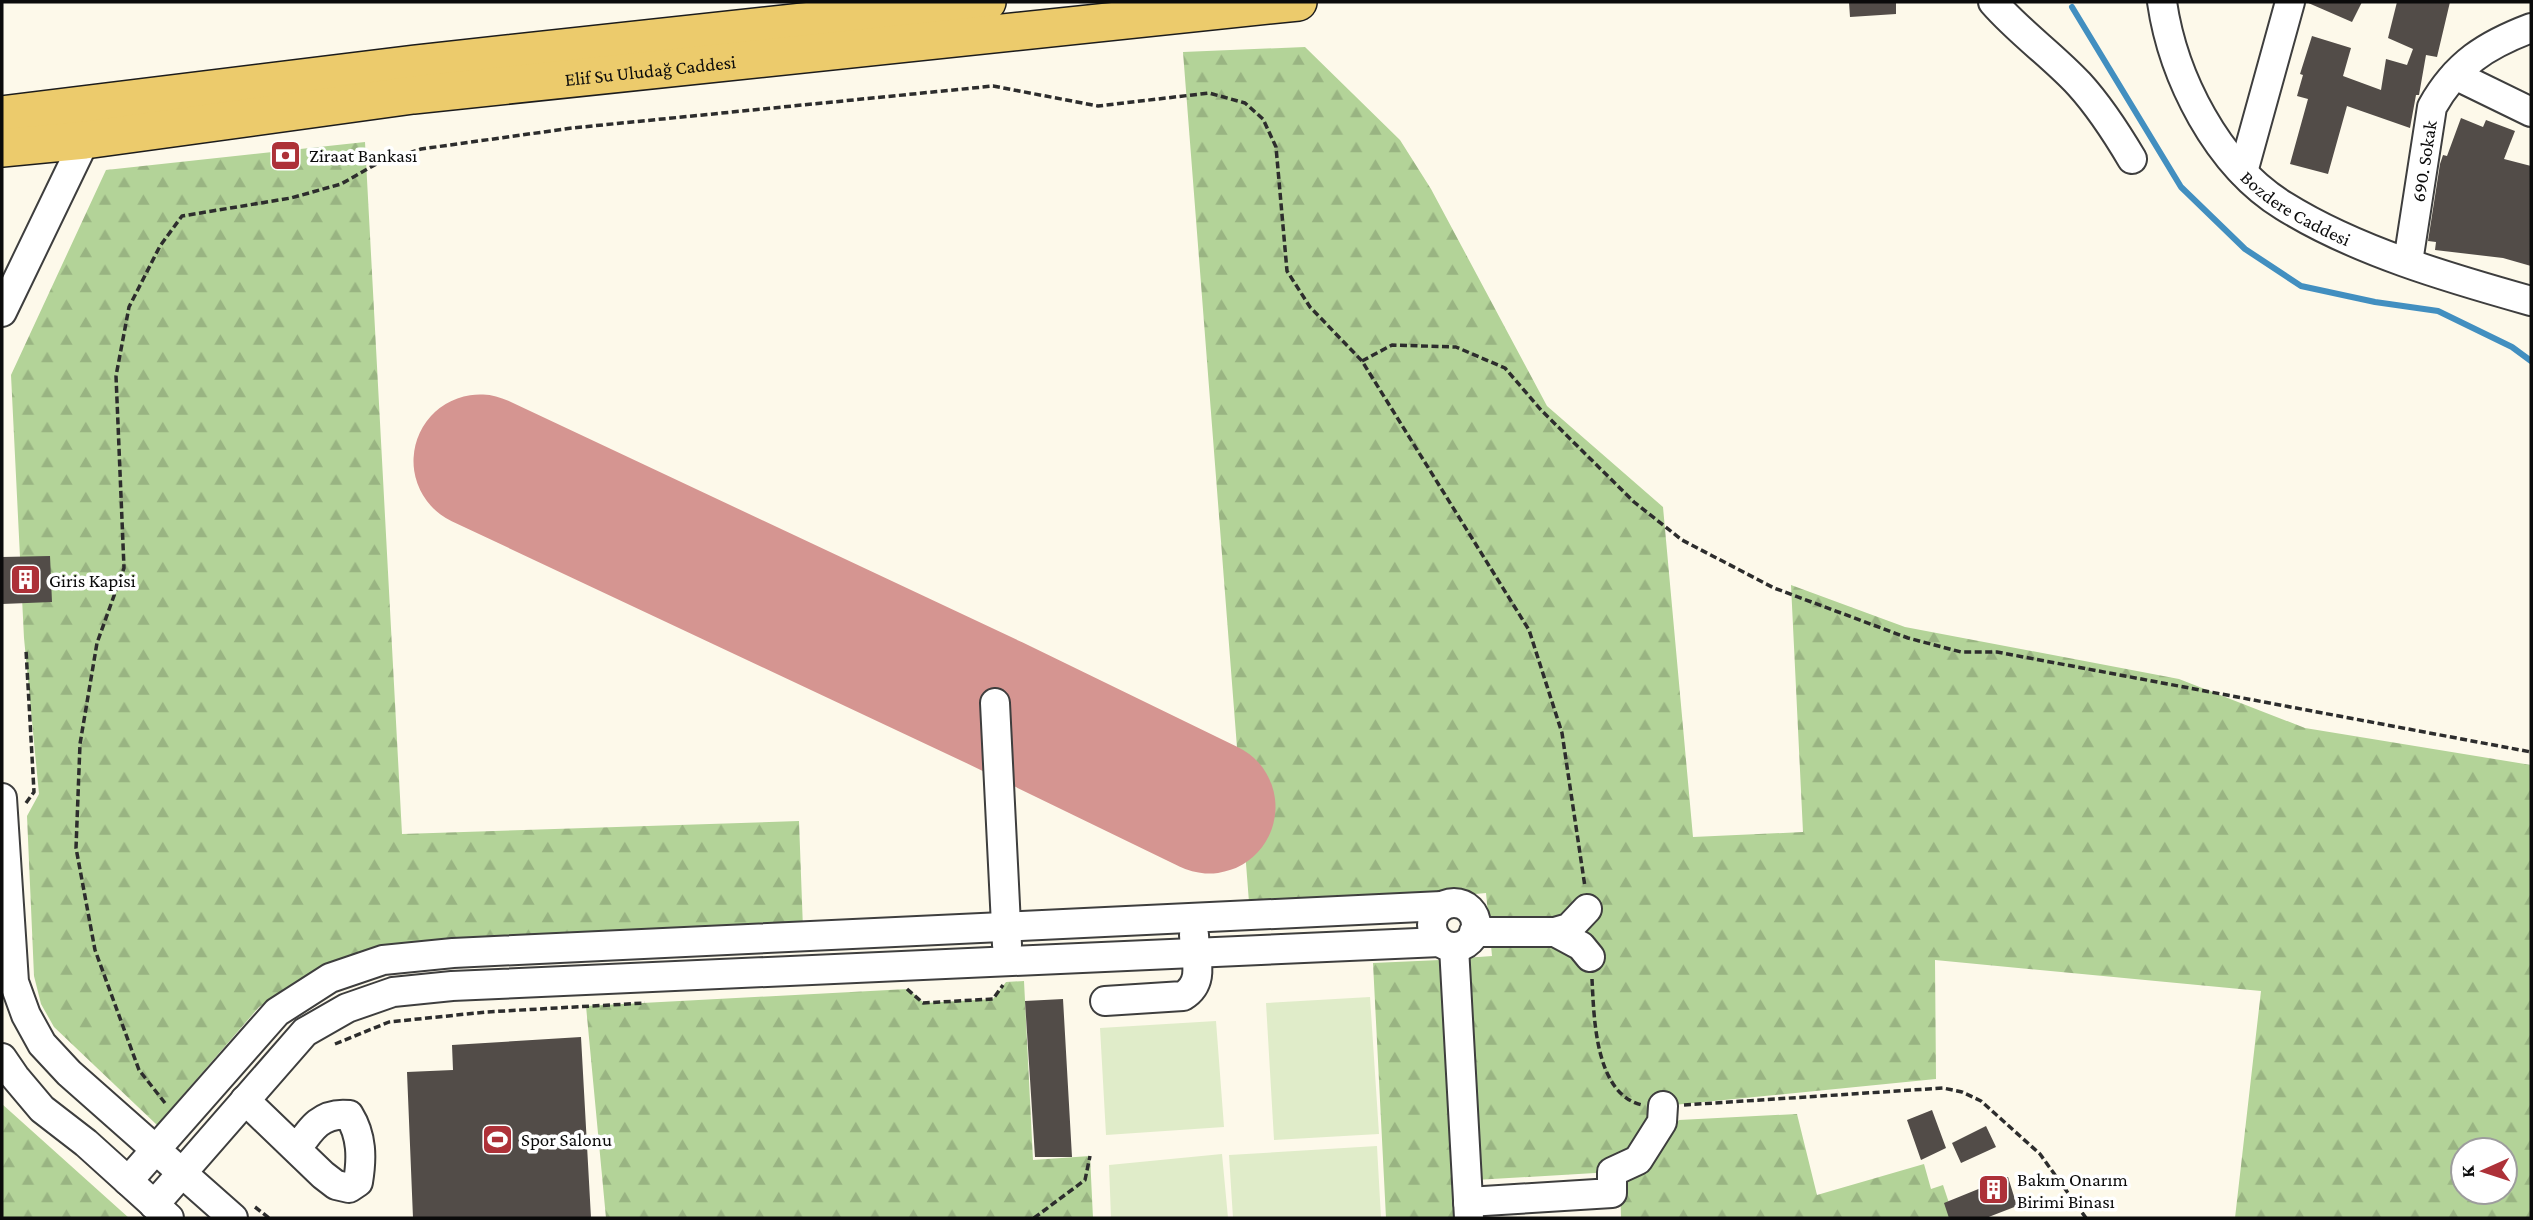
<svg xmlns="http://www.w3.org/2000/svg" width="2533" height="1220" viewBox="0 0 2533 1220" font-family="'Crimson Pro',serif">
  <defs>
    <pattern id="forest-firs" width="22" height="20" patternUnits="userSpaceOnUse" patternTransform="scale(1.75)"><rect width="22" height="20" fill="#b3d398"/><path d="M5 1l3.5 6h-7zM16 11l3.5 6h-7z" fill="#99b482"/></pattern>
  </defs>
  <rect width="100%" height="100%" fill="#fdf9ea"/>
  <!-- forest -->
  <path fill="url(#forest-firs)" fill-rule="evenodd" d="M1305,47L1400,140L1431,189L1547,406L1663,507L1693,837L1803,832L1791,585L1905,627L2179,679L2305,728L2531,765V1218H2235L2261,991L1935,960L1936,1079L1663,1106L1612,1172L1475,1180L1465,958L1492,956L1486,893L1250,915L1183,52ZM2463,1150H2505V1192H2463Z
    M365,142L402,834L799,821L803,929L376,947L308,976L259,1007L157,1125L54,1027L41,1004L34,976L27,816L39,794L24,638L11,375L106,170Z
    M1440,960L1456,1218H1386L1373,963Z
    M1024,981L1033,1160L1090,1156L1093,1218H606L586,1006L908,989L924,1003L993,999L1006,982Z
    M2,1104L129,1218H2Z
    M1797,1114L1817,1195L1924,1164L1931,1189L1943,1185L1954,1218H1621L1620,1176L1638,1175L1679,1120Z"/>
  <!-- pitch -->
  <path fill="#e0ecc9" d="M1370,997L1379,1134L1274,1140L1266,1003Z
    M1216,1021L1224,1127L1106,1135L1100,1028Z
    M1377,1146L1381,1218H1233L1229,1155Z
    M1222,1154L1228,1218H1111L1109,1165Z"/>
  <g fill="none" stroke-linecap="round" stroke-linejoin="round">
    <!-- stream -->
    <path stroke="#428fc0" stroke-width="6" d="M2072,7L2181,187L2245,249L2301,286L2375,302L2438,311L2512,347L2531,361"/>
    <!-- runway -->
    <path stroke="#d59591" stroke-width="133" d="M480,461L995,703L1209,807"/>
  </g>
  <!-- building -->
  <path fill="#524c48" d="M1849,2H1896V14L1850,17Z
    M2306,2H2362L2352,22Z
    M2397,2H2450L2437,57L2426,55L2419,95H2416L2410,128L2347,106L2328,174L2290,164L2308,99L2297,96L2303,75L2300,74L2312,36L2351,48L2343,76L2381,90L2386,59L2407,65L2413,49L2388,38Z
    M2461,118L2483,127L2486,120L2515,131L2504,159L2531,166V266L2503,258L2435,250L2436,242L2428,241L2440,164L2443,155L2447,156Z
    M50,556L52,602L2,604V557Z
    M1063,999L1072,1157H1035L1025,1001Z
    M581,1037L591,1218H413L407,1072L453,1070L452,1045Z
    M1932,1110L1946,1148L1921,1160L1907,1120Z
    M1986,1126L1996,1147L1961,1163L1952,1143Z
    M2008,1177L2017,1206L1986,1218H1949L1944,1203Z"/>
  <g fill="none" stroke-linecap="round" stroke-linejoin="round">
    <defs>
      <g id="minor">
        <path d="M1993,2C2019,32 2052,55 2079,84C2100,107 2116,132 2132,159"/>
        <path id="s1" d="M2162,2C2173,77 2217,165 2284,206C2356,251 2449,278 2531,301"/>
        <path d="M2455,75L2531,112"/>
        <path d="M2243,172L2290,2"/>
        <path id="s2" d="M2408,262L2432,107C2456,64 2486,45 2531,28"/>
        <path d="M2,312L85,140"/>
        <path d="M995,703L1007,945"/>
        <path d="M2,798L14,982L26,1015L42,1044L69,1073L233,1218"/>
        <circle cx="1454" cy="925" r="22"/>
        <path d="M1474,932H1555L1569,928L1587,909"/>
        <path d="M1555,932L1581,946L1590,957"/>
        <path d="M1454,947L1469,1218"/>
        <path d="M1105,1001L1183,996C1206,982 1195,958 1194,935"/>
        <path d="M2,1058L15,1077L42,1109L86,1143L169,1218"/>
        <path d="M245,1100L323,1175L336,1185L349,1188L358,1182C362,1158 362,1136 349,1115C322,1112 311,1128 297,1149"/>
        <path d="M128,1181L277,1012L330,978L383,960L453,953L1442,906"/>
        <path d="M1468,1202L1612,1193V1172L1638,1160L1662,1122L1663,1106"/>
        <path d="M154,1205L305,1032L347,1008L393,992L452,986L1440,942"/>
      </g>
      <g id="major">
        <path d="M2,115L415,64L987,2"/>
        <path id="s3" d="M2,148L85,140L413,95L1298,2"/>
      </g>
    </defs>
    <!-- minor casing -->
    <use href="#minor" stroke="#3e3e3e" stroke-width="32"/>
    <!-- major casing -->
    <use href="#major" stroke="#1c1c1c" stroke-width="40"/>
    <!-- path -->
    <path stroke="#2d2d2d" stroke-width="3.5" stroke-dasharray="7 3.5" stroke-linecap="butt" d="M1362,361L1392,345L1456,347L1505,368L1541,410L1634,502L1682,540L1774,588L1908,638L1961,652H1997L2531,752
      M26,803L34,792L26,650
      M1592,979C1594,1018 1595,1094 1642,1105
      M907,989L923,1003L993,999L1003,985
      M335,1044L389,1022L486,1012L645,1003
      M165,1103L139,1070L95,950L76,848L80,744L97,643L124,568L116,376L129,307L160,246L182,216L291,198L341,184L378,163L421,149L572,128L993,86L1098,106L1209,93L1245,103L1263,119L1276,147L1287,271L1310,307L1362,361L1529,630L1562,733L1585,887
      M1684,1105L1943,1088L1962,1092L1981,1101L2040,1154L2086,1218
      M255,1207L269,1218
      M1034,1218L1085,1180L1090,1156"/>
    <!-- minor -->
    <use href="#minor" stroke="#fff" stroke-width="28"/>
    <!-- major -->
    <use href="#major" stroke="#eccb6c" stroke-width="37"/>
  </g>
  <!-- icons -->
  <defs>
    <symbol id="bank-square" viewBox="-11 -11 22 22"><rect x="-9" y="-9" width="18" height="18" rx="4" fill="#ad3138" stroke="#fff"/><path d="M-6-4H6V4H-6ZM0-2.3a2.3 2.3 0 1 0 0 4.6a2.3 2.3 0 1 0 0-4.6Z" fill="#fff"/></symbol>
    <symbol id="building-square" viewBox="-11 -11 22 22"><rect x="-9" y="-9" width="18" height="18" rx="4" fill="#ad3138" stroke="#fff"/><path d="M-4-6H4V6H1V3H-1V6H-4ZM-2.5-4.3h1.7v1.8h-1.7ZM.8-4.3h1.7v1.8H.8ZM-2.5-1h1.7V.8h-1.7ZM.8-1h1.7V.8H.8Z" fill="#fff"/></symbol>
    <symbol id="stadium-square" viewBox="-11 -11 22 22"><rect x="-9" y="-9" width="18" height="18" rx="4" fill="#ad3138" stroke="#fff"/><path d="M0-5a6.5 5 0 1 0 0 10a6.5 5 0 1 0 0-10ZM-3.5-1.8h7v3.6h-7Z" fill="#fff"/></symbol>
  </defs>
  <g fill-rule="evenodd">
    <use href="#bank-square" x="268" y="138" width="35" height="35"/>
    <use href="#building-square" x="8" y="562" width="35" height="35"/>
    <use href="#stadium-square" x="480" y="1122" width="35" height="35"/>
    <use href="#building-square" x="1976" y="1172" width="35" height="35"/>
  </g>
  <g text-anchor="middle" stroke-width="7" stroke-linejoin="round" paint-order="stroke">
    <!-- street labels -->
    <g font-size="19" fill="#0b0b0b" stroke="#fff">
      <text dy="7" stroke="none"><textPath href="#s3" startOffset="653">Elif Su Uludağ Caddesi</textPath></text>
      <text dy="7" stroke="none"><textPath href="#s2" startOffset="102">690. Sokak</textPath></text>
      <text dy="7" stroke="none"><textPath href="#s1" startOffset="256">Bozdere Caddesi</textPath></text>
    </g>
    <!-- poi labels -->
    <g font-size="19" fill="#0b0b0b" stroke="#fff" text-anchor="start">
      <text x="309" y="162">Ziraat Bankası</text>
      <text x="49" y="587">Giris Kapisi</text>
      <text x="521" y="1146">Spor Salonu</text>
      <text x="2017" y="1186">Bakım Onarım<tspan x="2017" dy="22">Birimi Binası</tspan></text>
    </g>
  </g>
  <!-- border -->
  <rect width="2533" height="1220" fill="none" stroke="#0b0b0b" stroke-width="7"/>
  <!-- north arrow -->
  <g transform="translate(2484 1171) rotate(267)"><circle r="33" fill="#ffffff" stroke="#9d9d9d" stroke-width="2"/>
  <path d="M0-5L12 26L0 18L-12 26Z" fill="#ad3138"/>
  <text y="-10" font-size="19" font-weight="bold" text-anchor="middle" fill="#0b0b0b">K</text>
  </g>
</svg>
